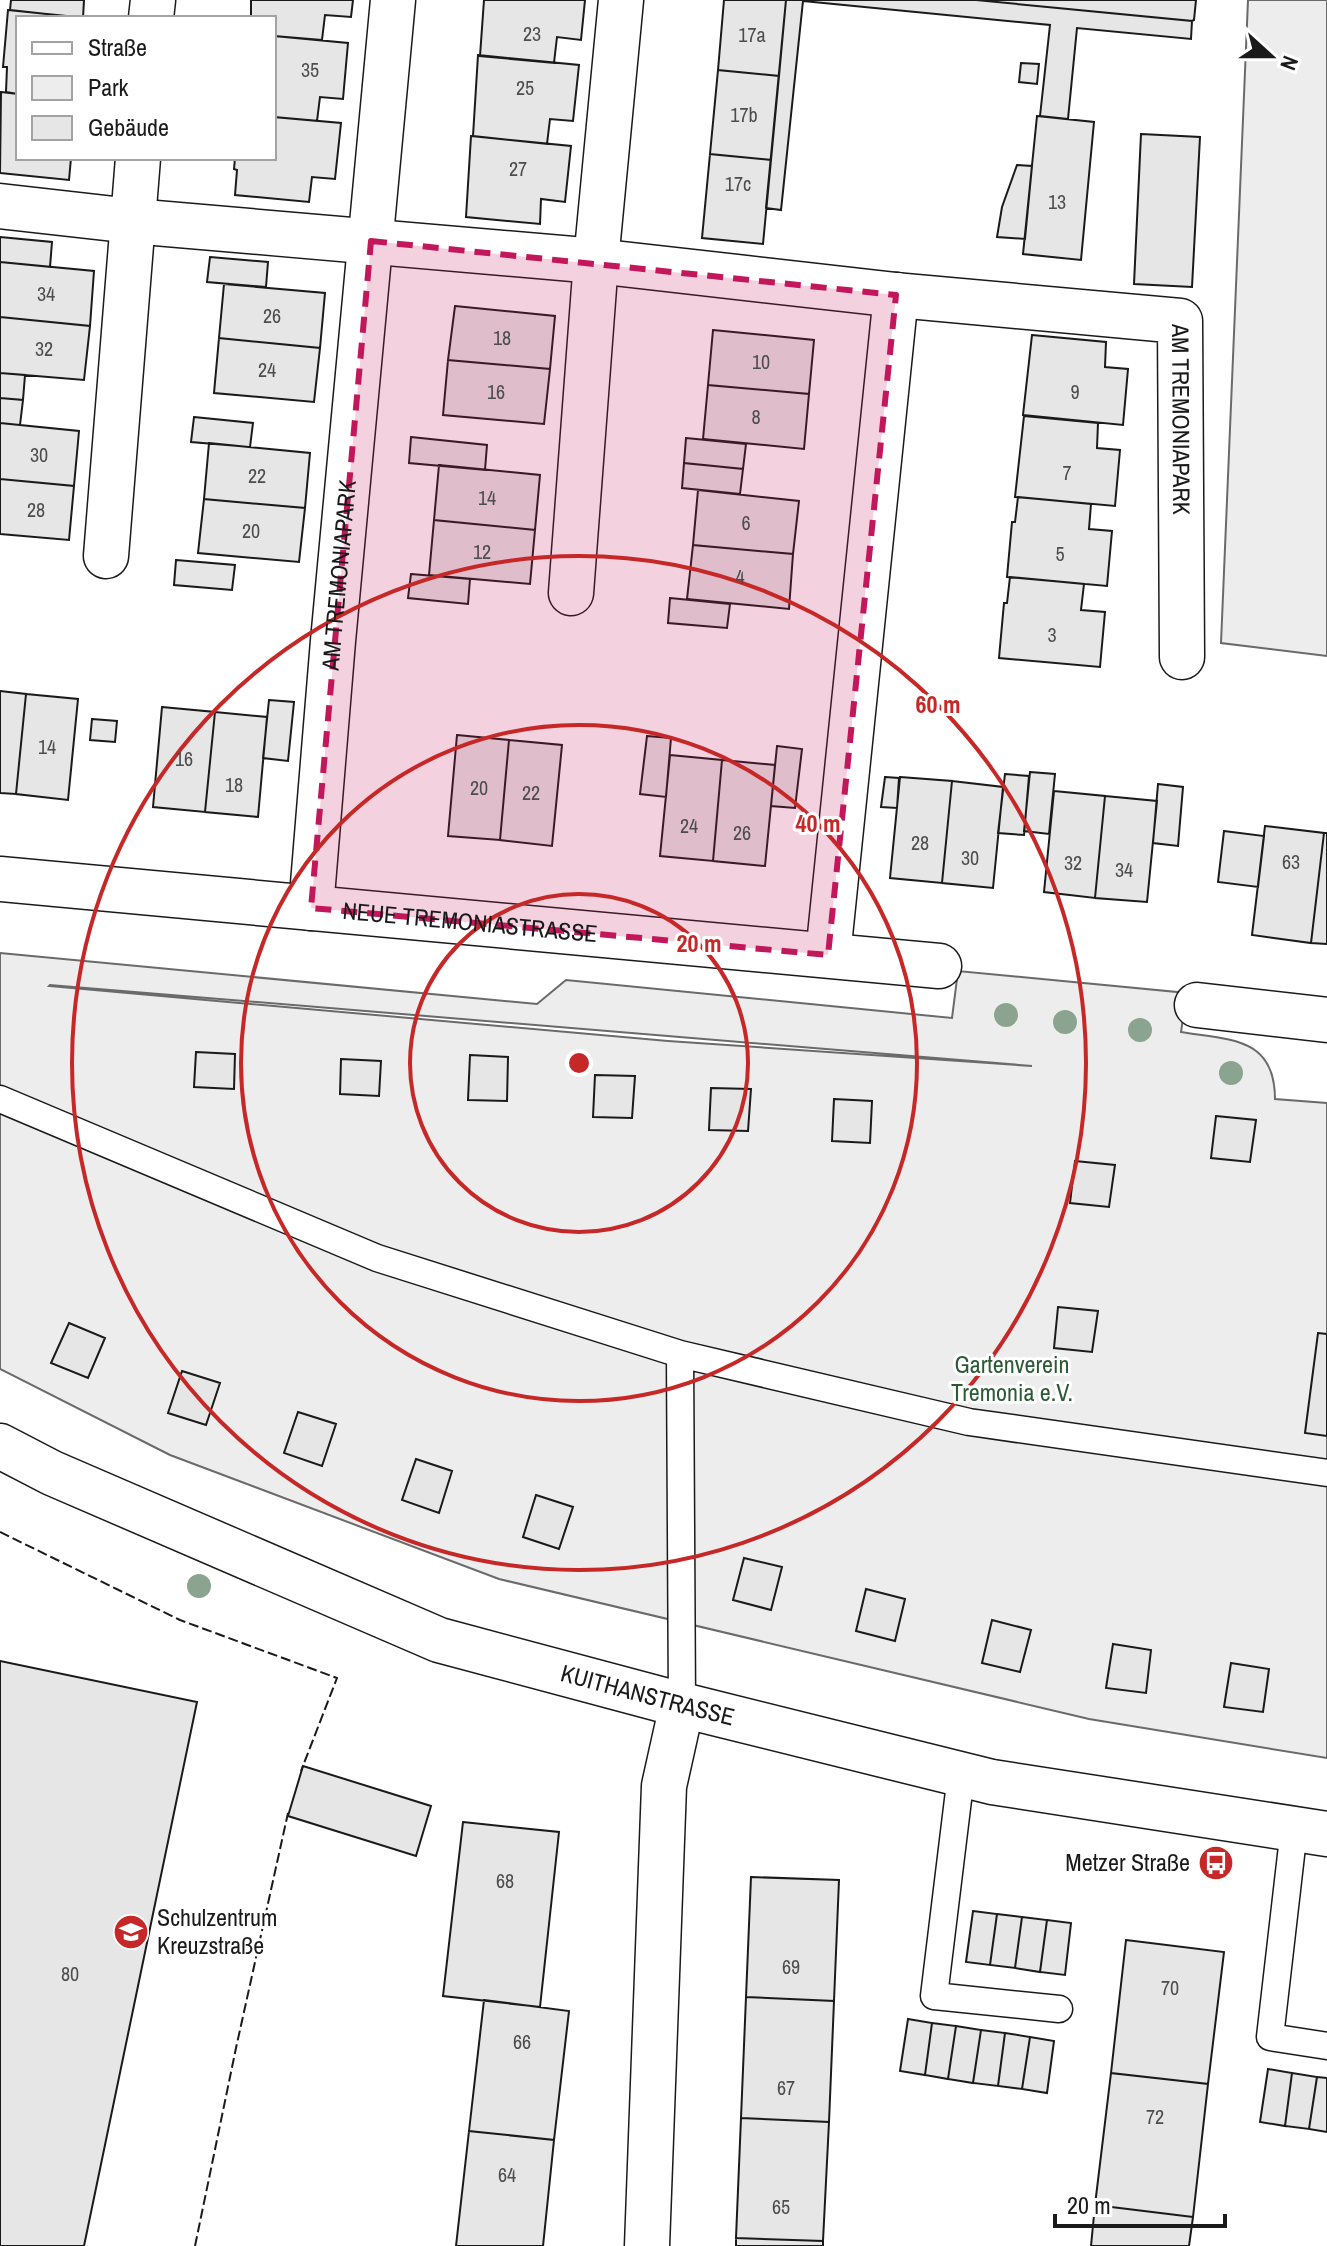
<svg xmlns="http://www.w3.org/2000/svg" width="1327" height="2246" viewBox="0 0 1327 2246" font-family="'Archivo Narrow',sans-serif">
  <rect width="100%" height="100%" fill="#fff"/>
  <!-- green -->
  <path fill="#ededed" stroke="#6a6a6a" stroke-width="2" fill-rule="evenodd" d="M1248,0H1327V656L1221,643Z
    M0,953L537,1004L566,980L952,1018L958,971L1187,993L1181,1032C1230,1040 1275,1037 1275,1099L1327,1103V1758L1089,1719L499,1579L170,1455L0,1369ZM49,986L50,985L1032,1066L668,1041Z"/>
  <!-- building -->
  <path fill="#e6e6e6" stroke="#1a1a1a" stroke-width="2" d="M11,0H84L83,18L10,10Z
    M251,0H353L351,17L325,15L322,40L274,36V18H251Z
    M484,0H585L581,40L557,37L554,63L480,56Z
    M724,0H786L779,76L718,70Z
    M786,0H976L1192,21L1191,39L1077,28L1068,119L1040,116L1050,25L803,1L781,210L766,208Z
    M976,0H1196L1194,20L1192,21Z
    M8,10L86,18H18V94L6,92L7,67H3Z
    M274,36L348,43L343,99L320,97L317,121L274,117Z
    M478,55L579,65L573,121L550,119L547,144L473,136Z
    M1021,63L1039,64L1037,84L1019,82Z
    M718,70L779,76L771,160L710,154Z
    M1,92L18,94V158H71L69,180L0,173Z
    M1037,116L1094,122L1081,260L1023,254Z
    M274,117L341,123L335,179L312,177L309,202L235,195L237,170L234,169L235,158H274Z
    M1141,134L1200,137L1192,287L1134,284Z
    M471,136L571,146L565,202L541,199L540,224L466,217Z
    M710,154L771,160L763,244L702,238Z
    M1017,165L1032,166L1025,239L997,237L1002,207Z
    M0,237L52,242L50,267L0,262Z
    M210,257L268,262L266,287L207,282Z
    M0,262L94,271L90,326L0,317Z
    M224,284L325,293L320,348L219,338Z
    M455,306L555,316L550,369L448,360Z
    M0,317L90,326L84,380L0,373Z
    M713,330L814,340L809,394L708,385Z
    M1032,335L1106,342L1105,367L1128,369L1123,425L1023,415Z
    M219,338L320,348L314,402L214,393Z
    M448,360L550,369L544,424L443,415Z
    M0,373L25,375L23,400L0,398Z
    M708,385L809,394L804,449L703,439Z
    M0,398L23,400L20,425L0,423Z
    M1024,416L1098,423L1097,448L1120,450L1115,506L1015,497Z
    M194,417L253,423L250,447L191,442Z
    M0,423L79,431L74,486L0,479Z
    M411,437L487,445L485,470L409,463Z
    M686,438L746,444L743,469L684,463Z
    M209,443L310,453L305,508L204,499Z
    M684,463L743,469L740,494L682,488Z
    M439,465L540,475L535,530L434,520Z
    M0,479L74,486L69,540L0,534Z
    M698,490L799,501L793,554L693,545Z
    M1018,497L1091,504L1089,529L1112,531L1107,586L1007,577L1012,522H1015Z
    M204,499L305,508L299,562L198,553Z
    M434,520L535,530L530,584L429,575Z
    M693,545L793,554L789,609L687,599Z
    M176,560L235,565L232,590L174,585Z
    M411,574L470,579L468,604L408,598Z
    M1010,577L1084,584L1081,610L1105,612L1100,667L999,658L1004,603H1007Z
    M670,598L730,604L727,628L668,623Z
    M0,691L26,694L16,794L0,793Z
    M26,694L78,699L68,800L16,794Z
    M269,700L294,702L288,761L263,758Z
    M162,707L215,712L205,812L153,807Z
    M215,712L267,717L258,817L205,812Z
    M92,719L117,721L115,742L90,740Z
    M457,735L509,740L500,840L448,836Z
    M647,736L671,738L666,797L640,794Z
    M509,740L562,745L552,846L500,840Z
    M777,746L802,749L795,808L771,806Z
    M670,755L722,760L713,861L660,856Z
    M722,760L775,765L765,866L713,861Z
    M1030,772L1055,774L1049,834L1024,831Z
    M1005,774L1029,776L1024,835L998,833Z
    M885,777L899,778L897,808L881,807Z
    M900,777L952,781L942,883L890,878Z
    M952,781L1003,787L993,888L942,883Z
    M1158,784L1183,787L1178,846L1153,843Z
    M1054,791L1105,796L1095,898L1044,892Z
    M1105,796L1157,801L1147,902L1095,898Z
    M1265,826L1324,833L1311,943L1252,935Z
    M1224,831L1264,836L1258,887L1218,882Z
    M1324,833H1327V944L1311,943Z
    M196,1052L235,1054L234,1089L194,1087Z
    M470,1055L508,1057L507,1101L468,1100Z
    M341,1059L381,1061L379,1096L340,1094Z
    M595,1075L635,1076L632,1118L593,1117Z
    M711,1088L751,1089L748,1131L709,1130Z
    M834,1099L872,1101L870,1143L832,1141Z
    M1216,1116L1256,1120L1250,1162L1211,1158Z
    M1075,1161L1115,1165L1109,1207L1070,1203Z
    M1058,1307L1098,1311L1092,1352L1054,1348Z
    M69,1323L105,1338L88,1378L51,1363Z
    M1318,1333L1327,1334V1436L1305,1433Z
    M182,1371L220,1383L206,1425L168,1413Z
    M298,1412L336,1424L322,1466L284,1453Z
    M416,1459L452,1471L439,1513L402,1500Z
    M536,1495L573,1507L559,1549L523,1537Z
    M744,1558L782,1567L771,1610L733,1600Z
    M866,1589L905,1599L895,1641L856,1631Z
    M992,1620L1031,1630L1020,1672L982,1663Z
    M1113,1644L1151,1650L1146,1693L1106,1688Z
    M0,1661L197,1702L84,2246H0Z
    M1231,1663L1269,1669L1263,1712L1224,1707Z
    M303,1766L431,1806L416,1856L288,1816Z
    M463,1822L559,1832L540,2007L443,1996Z
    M751,1877L839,1880L834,2001L746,1997Z
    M973,1911L997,1914L990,1965L966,1962Z
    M997,1914L1022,1917L1015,1968L990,1965Z
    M1022,1917L1047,1920L1040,1972L1015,1968Z
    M1047,1920L1071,1923L1065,1975L1040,1972Z
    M1126,1940L1224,1952L1208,2084L1111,2073Z
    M746,1997L834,2001L829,2122L741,2118Z
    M484,2000L569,2011L554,2140L469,2131Z
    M908,2019L932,2023L925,2075L900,2071Z
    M932,2023L956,2026L948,2079L925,2075Z
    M956,2026L981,2030L973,2083L948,2079Z
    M981,2030L1005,2033L998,2086L973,2083Z
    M1005,2033L1030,2037L1022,2089L998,2086Z
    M1030,2037L1054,2041L1047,2093L1022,2089Z
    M1268,2069L1292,2073L1285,2126L1260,2122Z
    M1111,2073L1208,2084L1193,2217L1095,2205Z
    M1292,2073L1317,2077L1309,2129L1285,2126Z
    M1317,2077L1327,2078V2132L1309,2129Z
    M741,2118L829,2122L823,2241L736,2238Z
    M469,2131L554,2140L543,2246H456Z
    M1095,2205L1193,2217L1189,2246H1091Z
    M736,2238L823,2241V2246H736Z"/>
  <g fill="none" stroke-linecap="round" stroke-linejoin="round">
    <defs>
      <path id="lane" d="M0,1099L377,1258L680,1354L969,1422L1327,1473
        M680,1354L682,1705
        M961,1775L934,1996L1059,2009
        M1294,1829L1270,2037L1327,2046"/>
      <g id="street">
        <path d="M151,18L153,0"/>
        <path id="s1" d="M0,206L132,221L596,261L896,295L1180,321L1182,657"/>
        <path d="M106,556L138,158"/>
        <path d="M571,593L596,261L621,0"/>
        <path id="s2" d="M0,879L939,966"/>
        <path id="s3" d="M311,908L333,641L393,0"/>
        <path d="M828,955L896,295"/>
        <path d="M1197,1005L1327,1020"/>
        <path id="s4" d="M0,1446L52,1473L439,1640L682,1705L992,1782L1327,1834"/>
        <path d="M647,2246L664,1786L682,1705"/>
      </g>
    </defs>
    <!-- lane casing -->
    <use href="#lane" stroke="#1a1a1a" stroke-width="29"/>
    <!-- street casing -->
    <use href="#street" stroke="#1a1a1a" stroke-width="47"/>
    <!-- lane -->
    <use href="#lane" stroke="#fff" stroke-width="26"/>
    <!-- street -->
    <use href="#street" stroke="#fff" stroke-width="44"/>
    <!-- fence -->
    <path stroke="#1a1a1a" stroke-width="2" stroke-dasharray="10 4" stroke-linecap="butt" d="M0,1532L180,1620L337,1678L301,1771
      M195,2246L236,2048L288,1813"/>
  </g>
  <!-- trees -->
  <g fill="#8aa48f">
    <circle cx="1006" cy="1015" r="12"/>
    <circle cx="1065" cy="1022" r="12"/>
    <circle cx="1140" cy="1030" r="12"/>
    <circle cx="1231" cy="1073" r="12"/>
    <circle cx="199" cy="1586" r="12"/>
  </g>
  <!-- marked area -->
  <path fill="#c2185b" fill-opacity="0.2" stroke="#c2185b" stroke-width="6" stroke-dasharray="16 10" stroke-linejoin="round" d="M371,241L896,295L828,955L311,908Z"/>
  <!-- distance rings -->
  <g fill="none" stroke="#c62828" stroke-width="4">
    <circle cx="579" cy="1063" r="169"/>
    <circle cx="579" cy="1063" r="338"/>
    <circle cx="579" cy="1063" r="507"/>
  </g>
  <!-- icons -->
  <defs>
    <symbol id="bus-disc" viewBox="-11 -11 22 22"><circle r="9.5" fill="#c62828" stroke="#fff"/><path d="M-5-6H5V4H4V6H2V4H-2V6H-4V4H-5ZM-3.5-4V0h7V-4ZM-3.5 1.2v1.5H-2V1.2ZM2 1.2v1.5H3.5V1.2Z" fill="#fff"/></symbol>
    <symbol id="school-disc" viewBox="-11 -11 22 22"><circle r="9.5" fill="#c62828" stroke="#fff"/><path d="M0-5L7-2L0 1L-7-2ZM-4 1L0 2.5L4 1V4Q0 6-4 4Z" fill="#fff"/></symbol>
  </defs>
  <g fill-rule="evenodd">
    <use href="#bus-disc" x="1196" y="1843" width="40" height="40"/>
    <use href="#school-disc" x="111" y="1912" width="40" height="40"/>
  </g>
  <g text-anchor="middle" stroke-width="6" stroke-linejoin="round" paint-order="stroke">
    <!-- number labels -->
    <g font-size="20" fill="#4d4d4d">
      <text x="532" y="41">23</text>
      <text x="752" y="42">17a</text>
      <text x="310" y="77">35</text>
      <text x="525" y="95">25</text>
      <text x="744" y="122">17b</text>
      <text x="518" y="176">27</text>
      <text x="738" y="191">17c</text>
      <text x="1057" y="209">13</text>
      <text x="46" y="301">34</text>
      <text x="272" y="323">26</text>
      <text x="502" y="345">18</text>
      <text x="44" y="356">32</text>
      <text x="761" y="369">10</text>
      <text x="267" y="377">24</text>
      <text x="496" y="399">16</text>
      <text x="1075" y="399">9</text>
      <text x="756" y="424">8</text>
      <text x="39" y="462">30</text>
      <text x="1067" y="480">7</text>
      <text x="257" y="483">22</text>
      <text x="487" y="505">14</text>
      <text x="36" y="517">28</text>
      <text x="746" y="530">6</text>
      <text x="251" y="538">20</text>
      <text x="482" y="559">12</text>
      <text x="1060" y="561">5</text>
      <text x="740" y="584">4</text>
      <text x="1052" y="642">3</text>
      <text x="47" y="754">14</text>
      <text x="184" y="766">16</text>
      <text x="234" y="792">18</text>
      <text x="479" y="795">20</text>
      <text x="531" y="800">22</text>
      <text x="689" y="833">24</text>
      <text x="742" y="840">26</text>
      <text x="920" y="850">28</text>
      <text x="970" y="865">30</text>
      <text x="1291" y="869">63</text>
      <text x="1073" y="870">32</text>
      <text x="1124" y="877">34</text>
      <text x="505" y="1888">68</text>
      <text x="791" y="1974">69</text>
      <text x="70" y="1981">80</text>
      <text x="1170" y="1995">70</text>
      <text x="522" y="2049">66</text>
      <text x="786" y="2095">67</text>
      <text x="1155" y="2124">72</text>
      <text x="507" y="2182">64</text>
      <text x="781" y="2214">65</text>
    </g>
    <!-- street labels -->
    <g font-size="24" fill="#1a1a1a" stroke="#fff">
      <text dy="8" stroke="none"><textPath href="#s1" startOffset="1284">AM TREMONIAPARK</textPath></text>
      <text dy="8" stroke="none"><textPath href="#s3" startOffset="334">AM TREMONIAPARK</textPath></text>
      <text dy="8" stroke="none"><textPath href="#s2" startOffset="472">NEUE TREMONIASTRASSE</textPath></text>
      <text dy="8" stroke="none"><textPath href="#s4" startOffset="696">KUITHANSTRASSE</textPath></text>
    </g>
    <!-- park labels -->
    <g font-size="24" fill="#2b5a34" stroke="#fff">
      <text x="1012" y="1373">Gartenverein<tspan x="1012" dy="28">Tremonia e.V.</tspan></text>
    </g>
    <!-- poi labels -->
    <g font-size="24" fill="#1a1a1a" stroke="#fff" text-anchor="end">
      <text x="1190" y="1871">Metzer Straße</text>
      <text x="157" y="1926" text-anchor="start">Schulzentrum<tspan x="157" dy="28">Kreuzstraße</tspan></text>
    </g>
  </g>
  <circle cx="579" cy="1063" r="12" fill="#c62828" stroke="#fff" stroke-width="4"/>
  <g font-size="24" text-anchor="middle" font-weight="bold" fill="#c62828" stroke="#fff" stroke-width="6" stroke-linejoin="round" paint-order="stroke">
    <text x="938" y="713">60 m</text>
    <text x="818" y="832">40 m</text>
    <text x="699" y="952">20 m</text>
  </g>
  <!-- legend -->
  <rect x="16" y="16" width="260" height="144" fill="#ffffff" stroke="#a3a3a3" stroke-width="2"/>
  <rect x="32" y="42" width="40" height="12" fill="#ffffff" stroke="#a3a3a3" stroke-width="2"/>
  <text x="88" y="56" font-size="24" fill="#1a1a1a">Straße</text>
  <rect x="32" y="76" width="40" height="24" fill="#ededed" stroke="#a3a3a3" stroke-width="2"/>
  <text x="88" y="96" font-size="24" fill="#1a1a1a">Park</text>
  <rect x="32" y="116" width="40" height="24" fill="#e6e6e6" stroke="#a3a3a3" stroke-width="2"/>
  <text x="88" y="136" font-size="24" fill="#1a1a1a">Gebäude</text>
  <!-- north arrow -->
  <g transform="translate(1271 56) rotate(111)" stroke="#ffffff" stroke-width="6" paint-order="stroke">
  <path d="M0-6L14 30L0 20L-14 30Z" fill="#1a1a1a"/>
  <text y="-12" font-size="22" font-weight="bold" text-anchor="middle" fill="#1a1a1a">N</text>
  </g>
  <!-- scale -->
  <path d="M1055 2214v12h170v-12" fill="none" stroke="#1a1a1a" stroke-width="4"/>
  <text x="1067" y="2214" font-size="24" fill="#1a1a1a" stroke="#ffffff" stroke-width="6" paint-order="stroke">20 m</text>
</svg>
